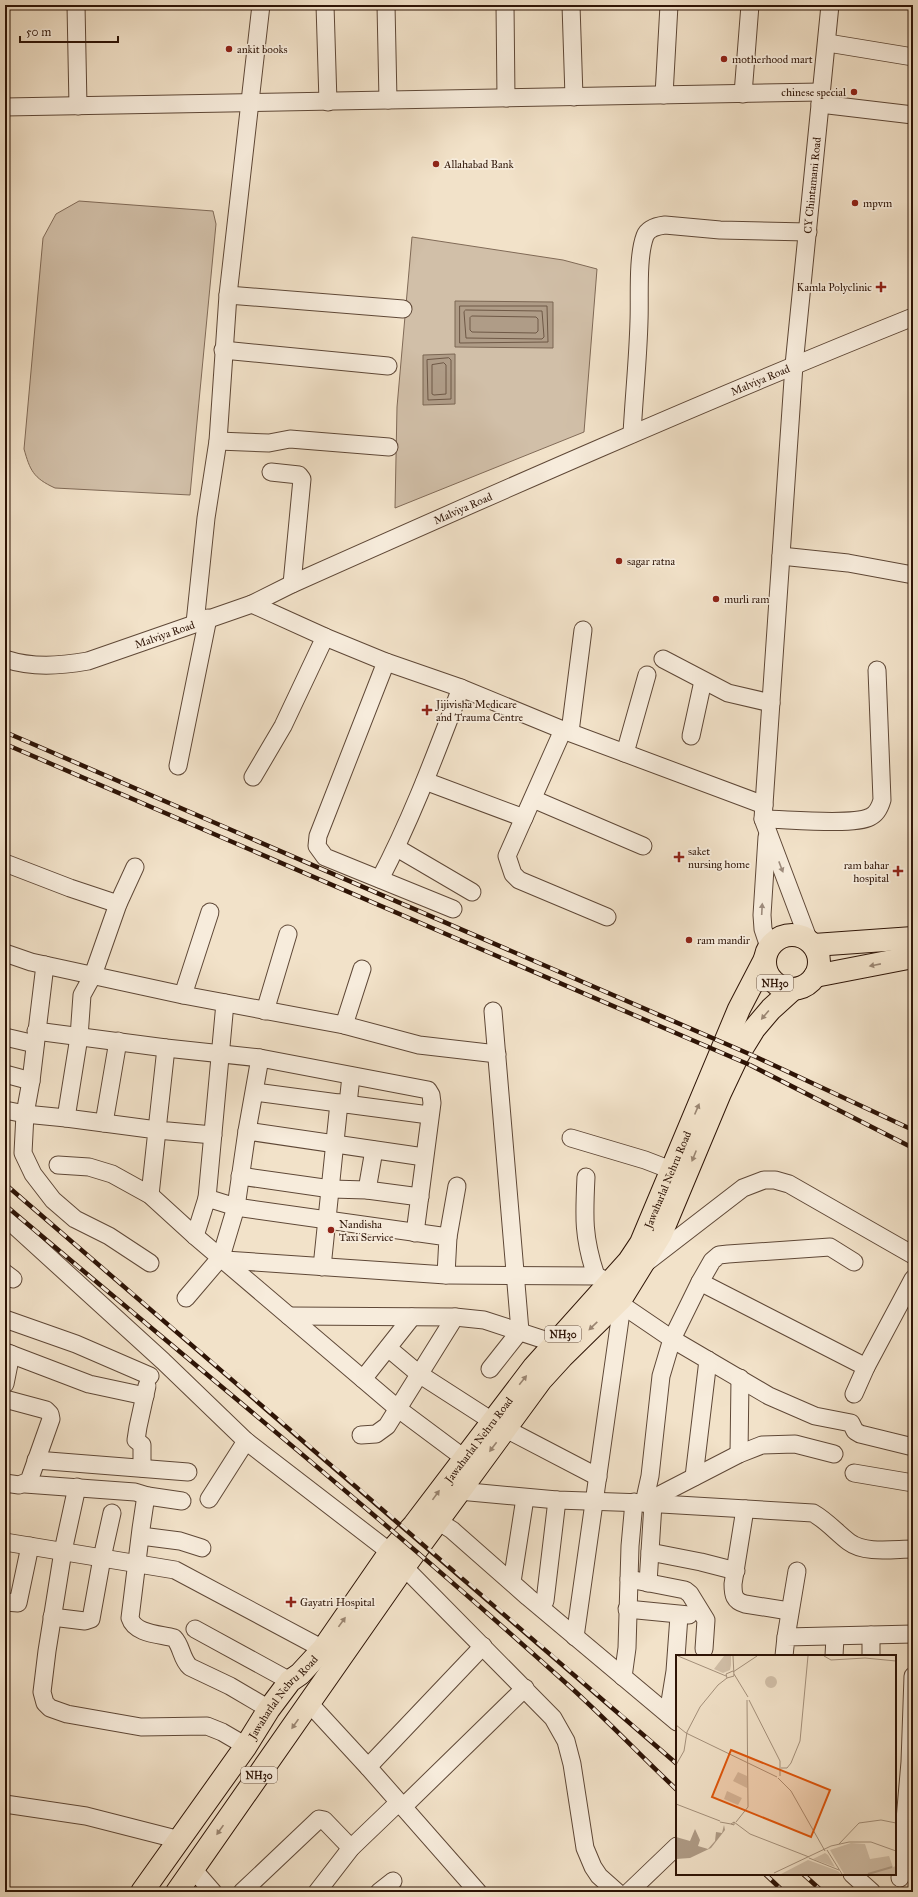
<svg xmlns="http://www.w3.org/2000/svg" width="918" height="1897" viewBox="0 0 918 1897" font-family="'IM FELL Great Primer',serif">
  <rect width="100%" height="100%" fill="#f2e2c9"/>
  <filter id="stains"><feTurbulence type="fractalNoise" baseFrequency=".005" numOctaves="4"/><feColorMatrix values="0 0 0 0 .2 0 0 0 0 .09 0 0 0 0 .02 0 0 0 .5 -.17"/></filter>
  <radialGradient id="worn" r=".72"><stop offset=".6" stop-color="#630" stop-opacity="0"/><stop offset="1" stop-color="#630" stop-opacity=".3"/></radialGradient>
  <!-- green -->
  <path fill="#d1bfa8" stroke="#806a57" d="M79,201L213,211L216,224L190,495L55,488C33,478 30,470 24,449L43,238L56,214Z
    M412,237L563,260L597,269L584,432L395,508L397,407Z"/>
  <!-- water -->
  <path fill="#af9c87" stroke="#7b6653" d="M455,301L553,302V348L455,347Z
    M455,354V404L423,405V355Z"/>
  <g fill="none" stroke-linecap="round" stroke-linejoin="round">
    <!-- shore -->
    <path stroke="#6e5846" stroke-width="1" d="M460,306H547L548,342L460,343Z
      M466,310L542,311L544,337L542,339L466,338L464,312Z
      M472,316L536,317L538,319V331L536,333L472,332L470,330V318Z
      M449,358L451,360V399L428,400L427,360Z
      M444,363L446,365V394L434,395L432,394V365Z"/>
    <defs>
      <g id="minor">
        <path d="M76,5L78,106"/>
        <path d="M325,5L328,102"/>
        <path d="M386,5L388,100"/>
        <path d="M505,5L506,98"/>
        <path d="M571,5L574,97"/>
        <path d="M828,43L913,57"/>
        <path d="M743,94L750,5"/>
        <path d="M664,95L669,5"/>
        <path d="M820,104L913,115"/>
        <path d="M5,107L821,92"/>
        <path d="M228,295L403,309"/>
        <path d="M223,350L388,366"/>
        <path d="M632,434C634,396 638,359 639,321C640,298 637,257 645,236C648,228 657,226 665,225L720,230L808,232"/>
        <path d="M218,441L269,443L290,439L389,447"/>
        <path d="M271,472L299,475L302,479L292,584"/>
        <path d="M781,556L848,563L913,575"/>
        <path d="M252,604L325,637L386,662L461,688L563,730L764,805"/>
        <path d="M195,623L206,518L218,441L228,295L261,5"/>
        <path id="s1" d="M5,659C33,668 59,666 88,661L252,604L292,584C498,492 704,401 913,317"/>
        <path d="M663,659L728,693L771,703"/>
        <path d="M386,662L318,836L317,846L325,857L453,909"/>
        <path d="M563,730L507,856L513,874L519,880L607,917"/>
        <path d="M570,732L583,630"/>
        <path d="M691,736L703,681"/>
        <path d="M625,753L647,675"/>
        <path d="M178,766L208,618"/>
        <path d="M253,777L283,726L325,637"/>
        <path d="M425,781L524,818"/>
        <path d="M533,799L643,846"/>
        <path d="M763,819C785,819 853,826 870,817C877,814 880,807 882,800L877,670"/>
        <path d="M767,837L762,915L763,929L769,947"/>
        <path d="M397,848L472,892"/>
        <path d="M5,863L70,888L118,904"/>
        <path d="M380,879C412,818 436,753 461,688"/>
        <path id="s2" d="M809,941L763,819L794,365L830,5"/>
        <path d="M5,953L31,962L183,995L344,1025L419,1045L497,1054"/>
        <path d="M45,965L31,1081L25,1114L23,1153L33,1174L53,1200L75,1219L109,1236L150,1263"/>
        <path d="M183,995L210,912"/>
        <path d="M265,1011L288,934"/>
        <path d="M344,1025L362,969"/>
        <path d="M36,1031L166,1048L260,1058L428,1090L431,1095L432,1103L415,1233"/>
        <path d="M5,1037L35,1044"/>
        <path d="M166,1048L157,1130L213,1135"/>
        <path d="M5,1074L31,1081"/>
        <path d="M255,1092L429,1115"/>
        <path d="M348,1104L351,1076"/>
        <path d="M5,1110L25,1114L66,1118L157,1130L150,1195"/>
        <path d="M66,1118L79,1037L82,995L93,975L118,904L135,867"/>
        <path d="M104,1123L118,1041"/>
        <path d="M247,1131L424,1157"/>
        <path d="M571,1138L645,1160L671,1170"/>
        <path d="M58,1165L89,1167L112,1174L150,1195L195,1236L397,1408L464,1458"/>
        <path d="M240,1176L331,1189L367,1190L420,1197"/>
        <path d="M586,1177C584,1217 583,1237 596,1276"/>
        <path d="M367,1190L374,1150"/>
        <path d="M207,1198L225,1003"/>
        <path d="M5,1217L163,1361L246,1441L390,1552"/>
        <path d="M195,1236L207,1198L236,1207L448,1237L446,1275"/>
        <path d="M448,1237L457,1186"/>
        <path d="M225,1260L446,1275L596,1276L610,1282L622,1305L575,1637"/>
        <path d="M647,1262L743,1188L764,1180H775L789,1184L913,1255"/>
        <path d="M854,1262L830,1247L728,1254L719,1255L712,1261L700,1282L672,1339L661,1376L650,1476L644,1503L813,1513C827,1521 836,1532 849,1542C865,1554 894,1549 913,1549"/>
        <path d="M322,1267L339,1103"/>
        <path d="M5,1273L13,1279"/>
        <path d="M700,1282L866,1367"/>
        <path d="M186,1298L221,1257L236,1207L247,1131L260,1058"/>
        <path d="M622,1305L672,1339L769,1396L815,1416L851,1423L855,1431L860,1434L913,1447"/>
        <path d="M289,1316L455,1317L484,1320L554,1343"/>
        <path d="M5,1319L76,1344L150,1376"/>
        <path d="M388,1348L419,1374L492,1421"/>
        <path d="M5,1352L89,1384L145,1396"/>
        <path d="M490,1369L520,1331L493,1011"/>
        <path d="M363,1379L412,1317"/>
        <path d="M5,1384L11,1354"/>
        <path d="M854,1394L866,1367L913,1279"/>
        <path d="M5,1399L46,1410L50,1414L51,1419L29,1481L19,1485L5,1483"/>
        <path d="M506,1429L598,1477"/>
        <path d="M361,1435L376,1434L387,1426L455,1317"/>
        <path d="M739,1454L740,1378"/>
        <path d="M36,1460L188,1472"/>
        <path d="M142,1468V1445L136,1440L138,1427L147,1386"/>
        <path d="M854,1473L913,1483"/>
        <path d="M694,1477L708,1360"/>
        <path d="M25,1484L135,1492L148,1496L182,1501"/>
        <path d="M77,1487L63,1551L47,1651L42,1692L45,1703L50,1708L67,1714L141,1727L207,1726L222,1732L246,1746"/>
        <path d="M459,1491L557,1500L644,1503L739,1454L762,1445L795,1444L834,1454"/>
        <path d="M148,1496L145,1502L141,1529L130,1618C135,1634 159,1634 174,1638C182,1646 181,1659 190,1667L230,1686L269,1709"/>
        <path d="M209,1499L246,1441"/>
        <path d="M745,1509L733,1584C733,1595 734,1601 745,1604L789,1611"/>
        <path d="M428,1515L452,1530L528,1597L677,1722"/>
        <path d="M141,1536L180,1541L202,1548"/>
        <path d="M5,1542L175,1570L323,1649"/>
        <path d="M650,1552L701,1562L736,1571"/>
        <path d="M404,1567L553,1718L566,1741L572,1764L585,1848L593,1867L599,1876L617,1892"/>
        <path d="M629,1579L685,1590L690,1594L706,1620L704,1649"/>
        <path d="M512,1582L525,1498"/>
        <path d="M648,1583L653,1504"/>
        <path d="M545,1601L557,1500"/>
        <path d="M5,1602L18,1603L30,1546"/>
        <path d="M627,1609L689,1615"/>
        <path d="M52,1617L85,1621L91,1619L102,1558L112,1513"/>
        <path d="M195,1629L290,1681"/>
        <path d="M786,1637L797,1571"/>
        <path d="M784,1656L786,1637L913,1634"/>
        <path d="M834,1656L835,1637"/>
        <path d="M871,1656V1635"/>
        <path d="M623,1677L627,1648L630,1546L634,1502"/>
        <path d="M309,1703L368,1767L478,1892"/>
        <path d="M668,1714L675,1671L679,1616"/>
        <path d="M368,1767L483,1646"/>
        <path d="M5,1804L86,1816L180,1840"/>
        <path d="M403,1807L525,1688"/>
        <path d="M193,1869L213,1892"/>
        <path d="M852,1874L872,1892"/>
        <path d="M900,1878L910,1762L913,1676"/>
        <path d="M242,1892L319,1819L324,1820L351,1848"/>
        <path d="M317,1892L351,1848L399,1802"/>
        <path d="M379,1892L393,1881"/>
        <path d="M629,1892L677,1846"/>
      </g>
      <g id="highway">
        <circle cx="792" cy="962" r="27"/>
        <path d="M814,945L913,938"/>
        <path d="M815,976L913,957"/>
        <path id="s3" d="M142,1892L246,1746L269,1709L290,1681L300,1674L323,1649L390,1552L414,1525L534,1367L629,1261L641,1243L739,1009L765,959"/>
        <path d="M177,1892L404,1567L541,1380L562,1357L621,1299L661,1234L720,1093L738,1055L754,1029L771,1009L793,989"/>
      </g>
    </defs>
    <!-- minor casing -->
    <use href="#minor" stroke="#5f4837" stroke-width="19"/>
    <!-- highway casing -->
    <use href="#highway" stroke="#2e1406" stroke-width="24"/>
    <!-- minor -->
    <use href="#minor" stroke="#f7ecdc" stroke-width="17"/>
    <!-- highway -->
    <use href="#highway" stroke="#f2e2c9" stroke-width="22"/>
    <defs>
      <path id="rail" d="M5,732L754,1056L913,1130
        M5,744L750,1065L913,1148
        M5,1184C229,1377 454,1569 677,1764
        M5,1205C193,1364 384,1519 567,1684C605,1718 640,1755 677,1790
        M765,1874L784,1892
        M803,1874L823,1892"/>
    </defs>
    <!-- rail casing -->
    <use href="#rail" stroke="#2e1406" stroke-width="4.5"/>
    <!-- rail -->
    <use href="#rail" stroke="#f7ecdc" stroke-width="3" stroke-dasharray="9" stroke-linecap="butt"/>
  </g>
  <!-- one-way arrows -->
  <defs><path id="oneway-solid" d="M-6-.8H1V-3.2L6.5 0L1 3.2V.8H-6Z"/></defs>
  <g fill="#9d8b7c">
    <use href="#oneway-solid" transform="translate(781 867) rotate(69)"/>
    <use href="#oneway-solid" transform="translate(762 909) rotate(-87)"/>
  </g>
  <g fill="#9a8571">
    <use href="#oneway-solid" transform="translate(875 965) rotate(169)"/>
    <use href="#oneway-solid" transform="translate(765 1015) rotate(130)"/>
    <use href="#oneway-solid" transform="translate(697 1109) rotate(-67)"/>
    <use href="#oneway-solid" transform="translate(694 1156) rotate(112)"/>
    <use href="#oneway-solid" transform="translate(593 1326) rotate(136)"/>
    <use href="#oneway-solid" transform="translate(523 1380) rotate(-51)"/>
    <use href="#oneway-solid" transform="translate(493 1447) rotate(127)"/>
    <use href="#oneway-solid" transform="translate(436 1495) rotate(-54)"/>
    <use href="#oneway-solid" transform="translate(342 1622) rotate(-54)"/>
    <use href="#oneway-solid" transform="translate(295 1724) rotate(125)"/>
    <use href="#oneway-solid" transform="translate(220 1830) rotate(125)"/>
  </g>
  <!-- markers -->
  <g fill="#8f2418" stroke="#f7ecdc" stroke-width="1.5">
    <circle cx="229" cy="49" r="4"/>
    <circle cx="724" cy="59" r="4"/>
    <circle cx="854" cy="92" r="4"/>
    <circle cx="436" cy="164" r="4"/>
    <circle cx="855" cy="203" r="4"/>
    <path d="M879 281h4v4h4v4h-4v4h-4v-4h-4v-4h4z"/>
    <circle cx="619" cy="561" r="4"/>
    <circle cx="716" cy="599" r="4"/>
    <path d="M425 704h4v4h4v4h-4v4h-4v-4h-4v-4h4z"/>
    <path d="M677 851h4v4h4v4h-4v4h-4v-4h-4v-4h4z"/>
    <path d="M896 865h4v4h4v4h-4v4h-4v-4h-4v-4h4z"/>
    <circle cx="689" cy="940" r="4"/>
    <circle cx="331" cy="1230" r="4"/>
    <path d="M289 1596h4v4h4v4h-4v4h-4v-4h-4v-4h4z"/>
  </g>
  <g text-anchor="middle" stroke-width="3.5" stroke-linejoin="round" paint-order="stroke">
    <!-- shield labels -->
    <g fill="#f7ecdc" stroke="#6a5546" stroke-width="1">
      <rect x="757" y="975" width="36" height="16" rx="3"/>
      <rect x="545" y="1326" width="36" height="16" rx="3"/>
      <rect x="241" y="1767" width="36" height="16" rx="3"/>
    </g>
    <g font-size="10" font-weight="bold" fill="#2e1406">
      <text x="775" y="987">NH30</text>
      <text x="563" y="1338">NH30</text>
      <text x="259" y="1779">NH30</text>
    </g>
    <!-- poi labels -->
    <g font-size="11" fill="#2e1406" stroke="#f7ecdc" text-anchor="start">
      <text x="237" y="53">ankit books</text>
      <text x="732" y="63">motherhood mart</text>
      <text x="846" y="96" text-anchor="end">chinese special</text>
      <text x="444" y="168">Allahabad Bank</text>
      <text x="863" y="207">mpvm</text>
      <text x="872" y="291" text-anchor="end">Kamla Polyclinic</text>
      <text x="627" y="565">sagar ratna</text>
      <text x="724" y="603">murli ram</text>
      <text x="436" y="708">Jijivisha Medicare<tspan x="436" dy="13">and Trauma Centre</tspan></text>
      <text x="688" y="855">saket<tspan x="688" dy="13">nursing home</tspan></text>
      <text x="889" y="869" text-anchor="end">ram bahar<tspan x="889" dy="13">hospital</tspan></text>
      <text x="697" y="944">ram mandir</text>
      <text x="339" y="1228">Nandisha<tspan x="339" dy="13">Taxi Service</tspan></text>
      <text x="300" y="1606">Gayatri Hospital</text>
    </g>
    <!-- street labels -->
    <g font-size="11" fill="#2e1406" stroke="#f7ecdc">
      <text dy="4" stroke="none"><textPath href="#s2" startOffset="766">CY Chintamani Road</textPath></text>
      <text dy="4" stroke="none"><textPath href="#s1" startOffset="813">Malviya Road</textPath></text>
      <text dy="4" stroke="none"><textPath href="#s1" startOffset="489">Malviya Road</textPath></text>
      <text dy="4" stroke="none"><textPath href="#s1" startOffset="165">Malviya Road</textPath></text>
      <text dy="4" stroke="none"><textPath href="#s3" startOffset="889">Jawaharlal Nehru Road</textPath></text>
      <text dy="4" stroke="none"><textPath href="#s3" startOffset="565">Jawaharlal Nehru Road</textPath></text>
      <text dy="4" stroke="none"><textPath href="#s3" startOffset="241">Jawaharlal Nehru Road</textPath></text>
    </g>
  </g>
  <!-- overview -->
  <g transform="translate(676 1655)">
    <rect width="220" height="220" fill="#f2e2c9"/>
    <path d="M48,1H55V10L54,15L47,18L38,14ZM89 27a6 6 0 1 1 12 0a6 6 0 1 1-12 0ZM62,117L71,121V133L57,126ZM51,136L66,143L62,150L48,144ZM175,188L189,189L194,204L213,201L217,212L220,211V219H168L154,195ZM149,198L152,200L159,212L137,204ZM132,205L162,216L165,219H105Z" fill="#d1bfa8"/>
    <path d="M48,170L49,175L35,193L14,203L0,204V182L14,186L19,174L24,185L22,191L32,194L39,186L40,177L46,178Z" fill="#af9c87"/>
    <path fill="none" stroke="#af9c87" stroke-width="2" d="M192,219L216,212"/>
    <path fill="none" stroke="#a4907b" stroke-width="1" d="M2,1L50,21M57,1L58,21L51,23L50,19L57,16M148,1L155,5L189,3L220,6M57,17L81,1M58,19L72,42M73,45L104,106V121M0,70L10,78L101,122M0,110L8,96L11,77L24,52L42,30L51,23M105,113H111L115,108L124,86L132,1M102,123L115,136L149,196M0,149L44,166M44,167L55,169L58,167V170L55,169M58,167L74,179L133,202M60,167L72,152L71,45M183,168L205,165L220,168M163,189L183,168M151,195L166,219M133,203L163,215M98,218L155,191L173,187H195L220,196"/>
    <path fill="#df560c" fill-opacity="0.15" stroke="#df560c" stroke-width="2" d="M55,95L154,135L135,182L36,142Z"/>
    <rect width="220" height="220" fill="none" stroke="#2e1406" stroke-width="2"/>
  </g>
  <!-- margin -->
  <rect width="918" height="1897" fill="none" stroke="#f2e2c9" stroke-width="20"/>
  <rect x="6" y="6" width="906" height="1885" fill="none" stroke="#2e1406" stroke-width="2"/>
  <rect x="10" y="10" width="898" height="1877" fill="none" stroke="#2e1406"/>
  <!-- scale -->
  <path d="M20 36v6h98v-6" fill="none" stroke="#2e1406" stroke-width="2"/>
  <text x="26" y="36" font-size="12" fill="#2e1406" stroke="#f7ecdc" stroke-width="3" paint-order="stroke">50 m</text>
  <rect width="100%" height="100%" filter="url(#stains)"/>
  <rect width="100%" height="100%" fill="url(#worn)"/>
</svg>
